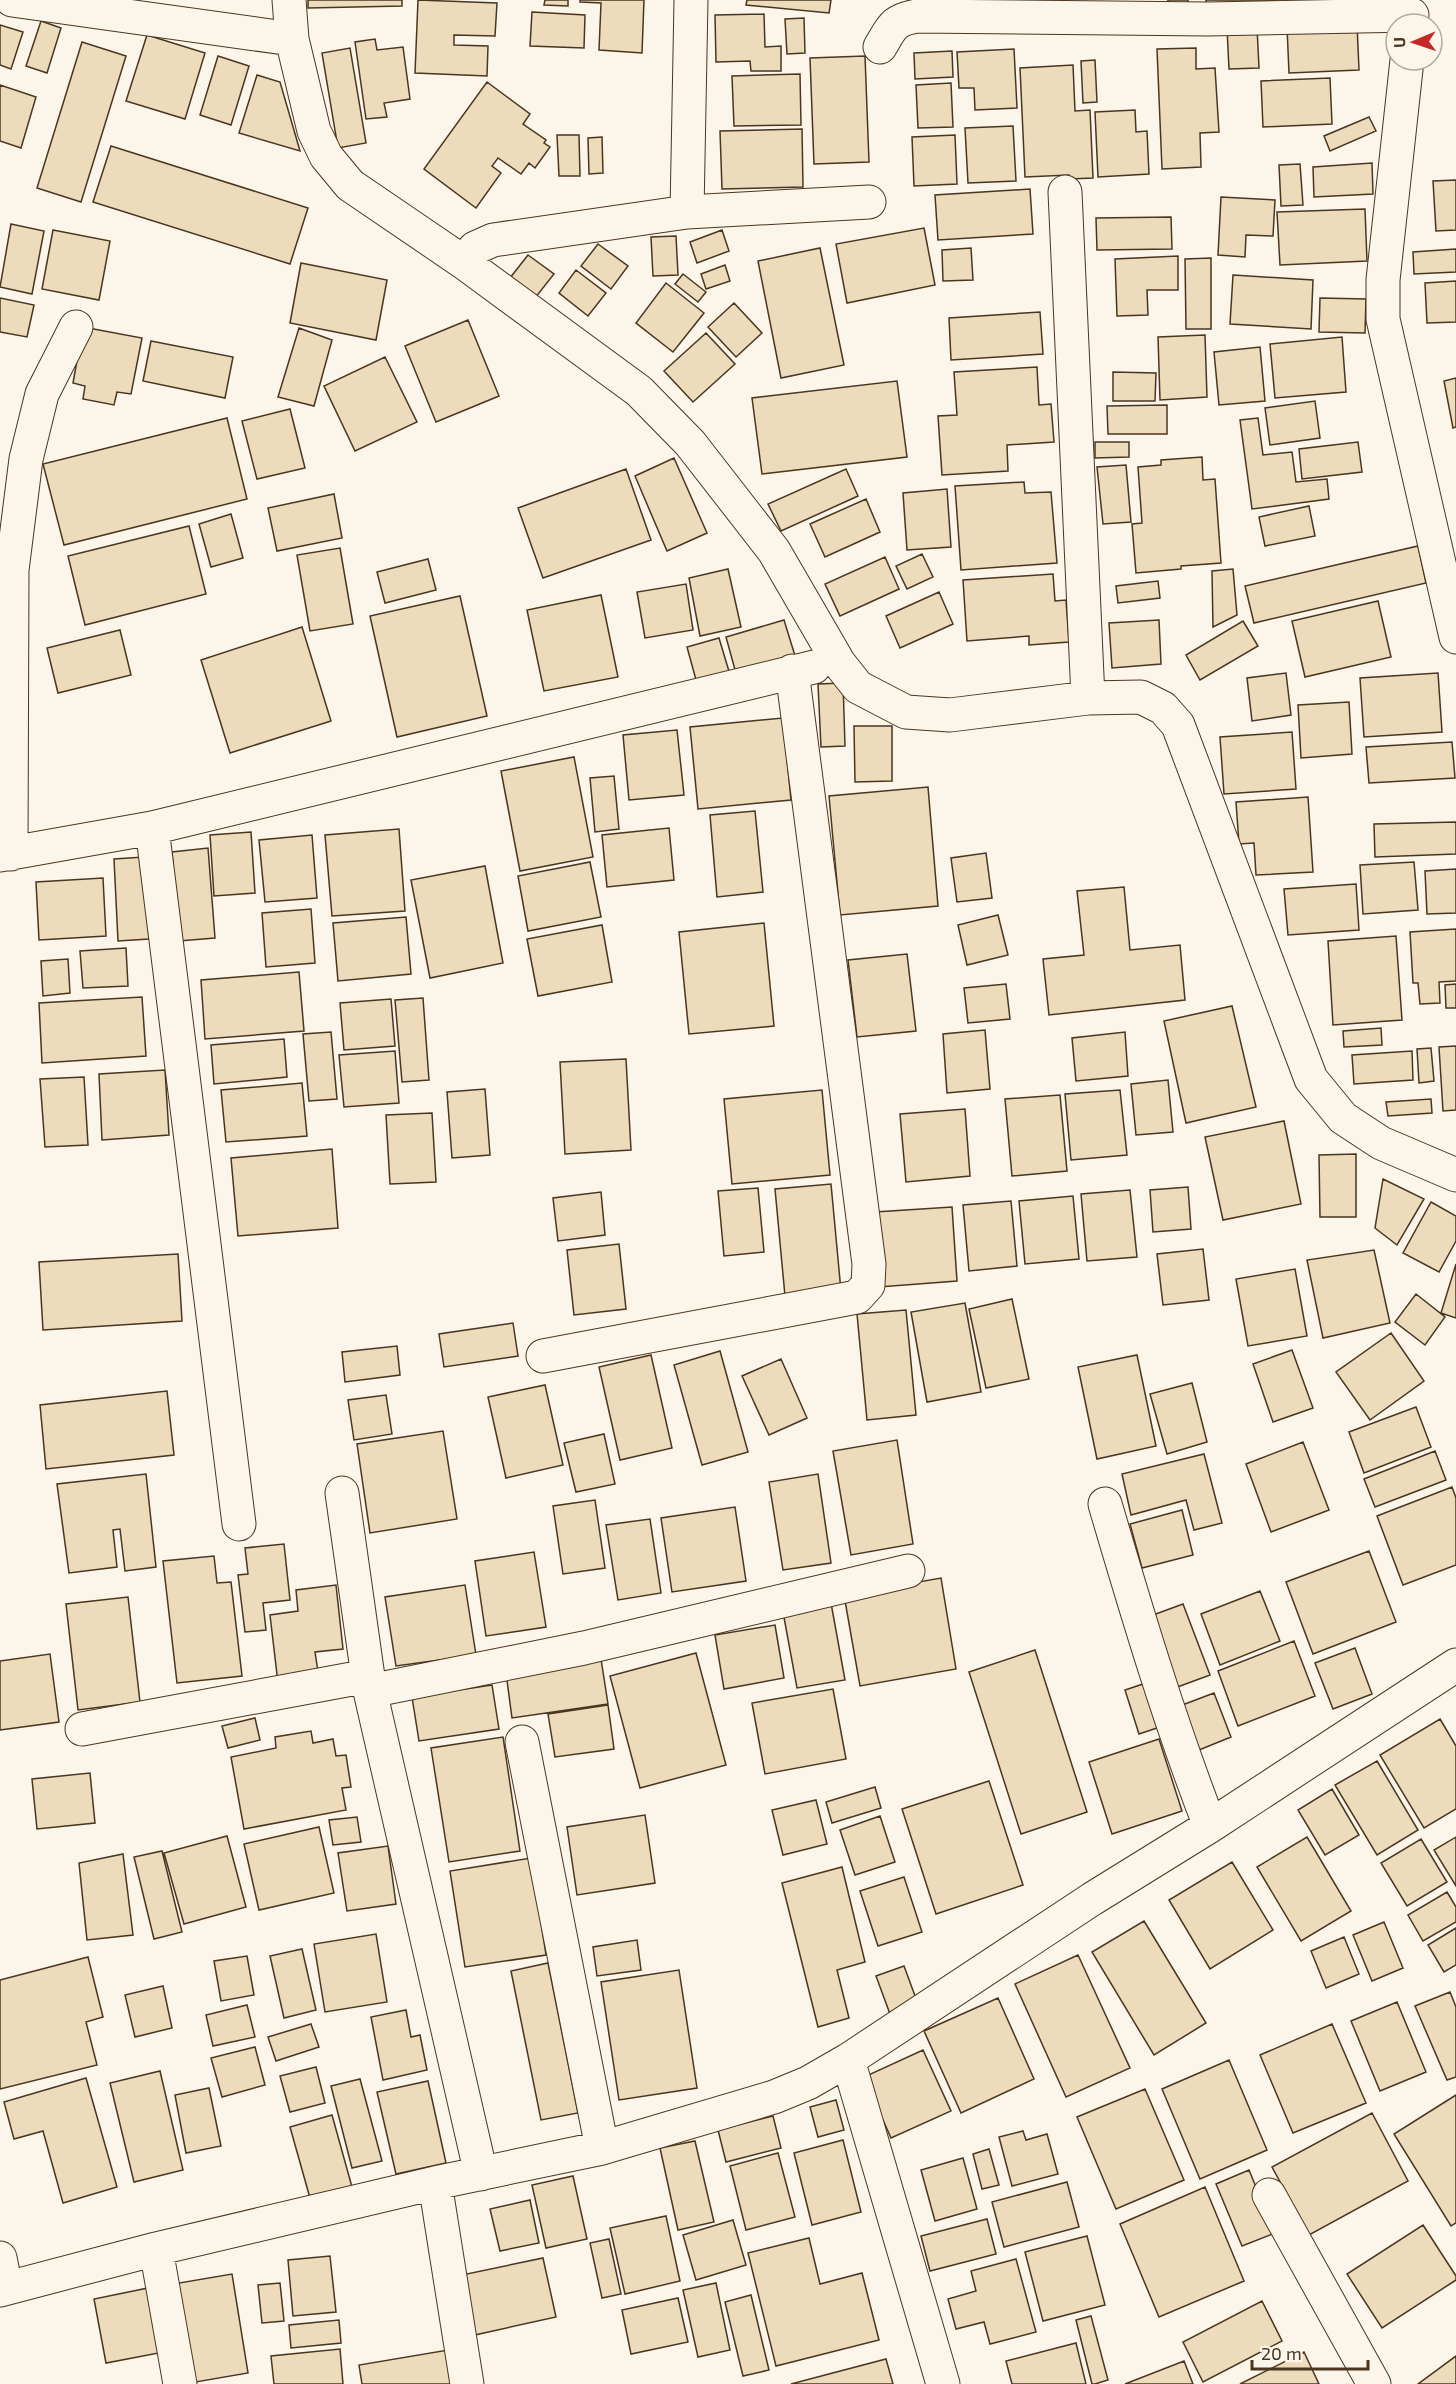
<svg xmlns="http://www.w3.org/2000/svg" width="1456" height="2384" viewBox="0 0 1456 2384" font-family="'Exo 2',sans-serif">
  <rect width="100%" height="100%" fill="#fbf6e9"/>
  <!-- building -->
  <path fill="#ecdcbc" stroke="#4a3520" stroke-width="1.5" d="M308,0H402V6L308,8Z
    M418,0L497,3L495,36L454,35V45L488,46L487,76L415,73Z
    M545,0H568V6L544,5Z
    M580,0H644L642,53L599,50L601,3L580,2Z
    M747,0H831L829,13L746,5Z
    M1168,0H1188L1187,12L1167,10Z
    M1206,0H1276V5L1206,8Z
    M532,12L585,15L584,48L530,46Z
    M764,14L765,47L781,46V71H751L750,61L716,62L715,15Z
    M804,18L805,53L787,54L785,19Z
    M41,21L61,28L47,73L26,66Z
    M1357,24L1359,70L1289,73L1287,27Z
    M0,25L23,32L11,69L0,65Z
    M1257,27L1259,68L1229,69L1227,28Z
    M147,35L205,53L185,119L126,101Z
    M375,39L377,50L403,47L410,99L384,103L387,117L366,119L355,42Z
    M82,42L126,56L81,202L37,188Z
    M350,48L366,143L338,148L322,53Z
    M1196,48V69L1215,68L1219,132L1200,133L1201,167L1162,169L1157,49Z
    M1014,49L1017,108L975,110L974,88H959L957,52Z
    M952,51L953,77L915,79L914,53Z
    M218,56L249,66L231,125L200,115Z
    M865,56L869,162L814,164L810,58Z
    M1095,60L1097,102L1083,103L1081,61Z
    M1073,65L1075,111L1090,110L1093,178L1069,179V175L1025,177L1020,68Z
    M800,74L801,125L734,126L732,76Z
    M257,75L280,82L300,151L239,133Z
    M1330,78L1332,124L1263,127L1261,81Z
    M487,82L530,114L523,124L546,140L544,143L550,147L535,168L529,163L521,174L498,158L492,166L501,173L476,208L424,169Z
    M951,83L953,127L918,128L916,85Z
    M0,85L36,97L21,148L0,141Z
    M1135,110L1136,132L1147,131L1149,174L1098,177L1095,112Z
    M1369,117L1376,131L1330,151L1324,136Z
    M1013,126L1016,181L968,183L965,128Z
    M802,129L803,187L722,189L720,131Z
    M557,135H579L580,176H559Z
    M955,135L957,184L914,186L912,137Z
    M602,137L603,173L589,174L588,138Z
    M111,146L308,208L290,264L93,202Z
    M1372,163L1373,194L1314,197L1313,167Z
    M1300,164L1303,205L1281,206L1279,165Z
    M1456,180V230L1436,231L1433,181Z
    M1030,189L1033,234L938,240L935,195Z
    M1221,197L1275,200L1273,236L1246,235L1245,257L1218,255Z
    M1365,209L1367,261L1280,265L1277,212Z
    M1171,217L1172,249L1097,250L1096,218Z
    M11,224L44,231L32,294L0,287Z
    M924,228L935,285L847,303L836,244Z
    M53,230L110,241L99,300L42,289Z
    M722,230L729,251L697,263L690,242Z
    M676,236L678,275L653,276L651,237Z
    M598,244L628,266L611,289L581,266Z
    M820,248L844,365L781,378L758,261Z
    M971,248L973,280L943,281L942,250Z
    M1456,249V272L1414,274L1413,252Z
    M528,255L554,274L535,298L510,278Z
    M1178,256V290H1147L1148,315L1117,316L1115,259Z
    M1211,258V329H1186L1185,259Z
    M301,263L387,280L376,340L290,323Z
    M725,265L730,281L706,289L701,274Z
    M576,270L606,293L588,316L559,293Z
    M683,274L706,292L698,302L675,284Z
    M1233,275L1313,280L1311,329L1230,324Z
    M1456,281V322L1427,323L1425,283Z
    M666,283L704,313L673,352L636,323Z
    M0,298L34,305L27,337L0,332Z
    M1320,298L1366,299L1365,333L1319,332Z
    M734,303L762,333L736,357L708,327Z
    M1040,312L1043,354L951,360L949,318Z
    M468,320L499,396L436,422L405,346Z
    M83,327L142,338L131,394L117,392L114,405L83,399L85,386L73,383Z
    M299,328L332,340L314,406L278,397Z
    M706,333L735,364L693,402L664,371Z
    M1205,335L1207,397L1160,400L1158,337Z
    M1342,337L1346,392L1275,398L1270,344Z
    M151,341L233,357L225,398L143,381Z
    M1260,347L1265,401L1219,405L1214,352Z
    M385,357L417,422L355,451L324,386Z
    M1037,367L1039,405L1051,404L1054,442L1007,445L1008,471L942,475L938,416L957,415L954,372Z
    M1113,372L1156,373L1155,401H1113Z
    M1456,378V427L1453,428L1444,381Z
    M897,381L907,457L762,474L752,398Z
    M1315,401L1320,438L1270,445L1265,408Z
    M1167,405V434H1108L1107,406Z
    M290,409L305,468L257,479L242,421Z
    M227,418L247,499L64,545L43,464Z
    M1258,418L1263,455L1292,452L1296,482L1327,479L1329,499L1252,509L1240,420Z
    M1095,442H1129V457L1095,458Z
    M1358,442L1362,472L1302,479L1299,449Z
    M1202,457L1203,480L1215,479L1221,563L1181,566V569L1136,573L1132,524L1142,523L1138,467L1161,465V460Z
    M674,458L707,533L667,551L635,476Z
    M1126,465L1131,522L1103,524L1097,467Z
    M626,469L651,540L543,578L518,508Z
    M846,469L858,496L781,531L768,504Z
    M1024,482L1025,493L1051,492L1057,563L961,570L955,486Z
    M947,489L951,547L907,550L903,493Z
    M334,494L342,538L277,551L268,508Z
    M866,499L880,532L825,557L810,524Z
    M1309,506L1315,536L1265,546L1259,517Z
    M231,514L243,558L211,567L199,524Z
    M189,526L206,594L85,625L68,556Z
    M1418,546L1426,583L1254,623L1245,586Z
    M340,548L353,624L310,631L297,555Z
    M922,554L933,577L907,589L896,566Z
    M885,557L899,589L840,616L825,584Z
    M428,559L436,590L385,603L377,572Z
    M728,569L741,627L700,636L689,578Z
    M1233,569L1237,615L1213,627L1212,571Z
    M1053,574L1055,601L1066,600L1069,642L1029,645V636L967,641L963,580Z
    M1158,581L1160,598L1118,603L1116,586Z
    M686,584L693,630L645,638L637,592Z
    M939,592L953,624L900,648L886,616Z
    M601,595L618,677L544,691L527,610Z
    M460,596L487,716L397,737L370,616Z
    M1378,601L1391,657L1305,677L1292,621Z
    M784,620L796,659L737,677L726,637Z
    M1159,620L1161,664L1112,668L1109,623Z
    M1243,621L1258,646L1200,680L1186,655Z
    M302,627L331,721L230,753L201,660Z
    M120,630L131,675L58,693L47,648Z
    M719,638L731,678L698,687L687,647Z
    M1286,673L1291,715L1252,721L1247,678Z
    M1438,673L1442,732L1364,737L1360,678Z
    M843,683L845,746L821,747L818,684Z
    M1349,702L1352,754L1301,758L1298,705Z
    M783,718L791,800L698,809L690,727Z
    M854,726H892V781L855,782Z
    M677,730L684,795L629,800L623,735Z
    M1292,732L1296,789L1224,794L1220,737Z
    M1452,742L1455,778L1369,783L1366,747Z
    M574,757L593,857L520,871L501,771Z
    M614,776L619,829L595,832L590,778Z
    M928,787L938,906L840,915L829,796Z
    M1308,797L1313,872L1256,875L1254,843L1239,844L1236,802Z
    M755,811L763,892L717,897L710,815Z
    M1456,822V854L1375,857L1374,824Z
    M669,828L674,880L607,887L602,835Z
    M399,829L405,911L332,916L325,835Z
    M251,832L255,893L214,896L210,835Z
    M312,835L317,898L265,902L259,840Z
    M208,848L215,938L179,941L172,852Z
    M986,853L992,898L957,902L951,858Z
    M144,857L149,939L118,941L114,859Z
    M590,862L601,917L528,931L518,876Z
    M1414,862L1418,910L1363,914L1360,865Z
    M485,866L503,963L430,978L411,880Z
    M1456,869V913L1427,914L1425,871Z
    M103,878L106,936L39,940L36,882Z
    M1356,884L1359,930L1288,935L1284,889Z
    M1124,887L1130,950L1180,945L1185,1000L1049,1015L1043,959L1084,955L1077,891Z
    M311,909L315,963L266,967L262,913Z
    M998,915L1008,955L967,965L958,925Z
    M406,917L411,974L338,981L333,923Z
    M764,923L774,1026L689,1034L679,932Z
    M602,925L612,982L538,996L527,939Z
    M1456,929V981L1439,982L1440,1003L1420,1004L1418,983H1413L1410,932Z
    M1396,936L1402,1020L1333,1025L1328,941Z
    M126,948L128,986L83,988L80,951Z
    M907,954L916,1031L857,1037L848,960Z
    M68,959L70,993L43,996L41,961Z
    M299,972L304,1031L205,1039L201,980Z
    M1006,984L1010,1019L968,1023L964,988Z
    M1456,984V1008H1446L1445,985Z
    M142,997L146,1056L42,1063L39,1003Z
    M423,998L429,1080L402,1082L395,1000Z
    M391,999L395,1046L344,1050L340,1003Z
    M1232,1006L1256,1107L1186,1123L1164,1021Z
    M1381,1028L1382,1045L1344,1047L1343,1031Z
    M985,1030L990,1089L947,1093L943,1034Z
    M331,1032L337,1099L309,1101L303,1034Z
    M1125,1032L1128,1076L1076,1081L1072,1038Z
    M284,1039L287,1077L214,1084L211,1045Z
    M1456,1046V1110L1443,1111L1439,1047Z
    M1431,1048L1434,1081L1419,1083L1417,1049Z
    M395,1051L399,1103L344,1107L339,1055Z
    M1412,1051L1413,1080L1354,1084L1352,1055Z
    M626,1059L631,1150L565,1154L560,1062Z
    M165,1070L169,1135L102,1140L99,1074Z
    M84,1077L88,1145L45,1147L40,1079Z
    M1168,1080L1173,1132L1136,1135L1131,1084Z
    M302,1083L307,1136L226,1142L221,1090Z
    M485,1089L490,1155L452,1158L447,1092Z
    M822,1090L830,1175L732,1184L724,1099Z
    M1120,1090L1127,1155L1071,1160L1065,1094Z
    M1060,1095L1067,1171L1012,1176L1005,1099Z
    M1431,1099L1432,1113L1388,1116L1386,1102Z
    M965,1109L970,1176L906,1182L900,1114Z
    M432,1113L436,1182L390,1184L386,1115Z
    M1284,1121L1301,1204L1223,1220L1205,1137Z
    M332,1149L338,1228L238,1236L231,1158Z
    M1356,1154V1217H1320L1319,1155Z
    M1383,1179L1424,1199L1397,1245L1375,1228Z
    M831,1184L841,1291L785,1296L775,1189Z
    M1188,1187L1191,1229L1153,1232L1150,1190Z
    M758,1188L764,1252L724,1256L718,1191Z
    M1130,1190L1137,1257L1087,1261L1081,1194Z
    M601,1192L605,1235L558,1241L553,1198Z
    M1073,1196L1079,1259L1025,1264L1019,1201Z
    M1011,1201L1017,1266L969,1271L963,1205Z
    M1431,1202L1456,1216V1241L1439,1272L1403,1253Z
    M952,1207L957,1281L879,1287L875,1212Z
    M619,1244L626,1309L574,1315L567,1250Z
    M1203,1249L1209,1300L1163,1305L1157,1254Z
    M1374,1250L1390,1323L1323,1338L1307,1260Z
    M178,1254L182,1321L43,1330L39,1262Z
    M1456,1264V1318L1441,1313Z
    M1295,1269L1307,1336L1248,1346L1236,1279Z
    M1416,1294L1445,1317L1425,1345L1395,1322Z
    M1012,1299L1029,1379L986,1388L969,1309Z
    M965,1303L981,1392L927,1402L911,1312Z
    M906,1310L916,1415L867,1420L857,1314Z
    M513,1323L518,1356L444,1367L439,1334Z
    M1391,1333L1424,1381L1370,1420L1336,1372Z
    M397,1346L400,1375L345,1382L342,1352Z
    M1292,1350L1313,1408L1273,1422L1253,1364Z
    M720,1351L748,1452L702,1465L674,1365Z
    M651,1355L672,1448L620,1460L599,1367Z
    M1137,1355L1156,1446L1097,1459L1078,1367Z
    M781,1359L807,1418L769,1435L742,1376Z
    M1192,1383L1207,1442L1167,1454L1150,1394Z
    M545,1385L563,1465L506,1478L488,1397Z
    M167,1391L174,1455L46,1469L40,1405Z
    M386,1395L392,1434L354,1440L348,1400Z
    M1416,1407L1431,1447L1364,1473L1349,1432Z
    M443,1431L457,1519L370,1533L357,1444Z
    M604,1434L615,1484L576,1492L564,1443Z
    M897,1440L913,1544L851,1555L833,1451Z
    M1303,1442L1329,1510L1271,1532L1246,1464Z
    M1435,1451L1446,1480L1375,1507L1364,1479Z
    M1204,1454L1222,1523L1194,1530L1186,1500L1131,1515L1122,1474Z
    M146,1474L156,1567L125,1571L120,1529L113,1530L117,1567L69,1573L57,1484Z
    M818,1474L831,1563L783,1570L769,1482Z
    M1452,1487L1456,1498V1565L1403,1585L1377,1516Z
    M595,1500L605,1568L563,1574L553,1506Z
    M735,1507L746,1581L672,1592L661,1518Z
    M1182,1510L1193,1555L1142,1568L1130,1524Z
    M650,1519L661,1593L618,1600L606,1525Z
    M284,1544L290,1600L263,1603L266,1630L245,1632L238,1575L248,1574L245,1548Z
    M1369,1551L1396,1622L1313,1654L1286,1582Z
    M534,1552L546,1627L486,1636L475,1561Z
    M214,1556L217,1583L231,1582L242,1676L177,1683L163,1561Z
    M941,1578L956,1669L860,1686L844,1595Z
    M336,1585L343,1649L315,1652L319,1678L278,1683L270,1615L298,1611L296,1590Z
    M465,1585L476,1655L396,1666L385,1597Z
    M1260,1591L1280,1641L1220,1665L1201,1614Z
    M128,1597L140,1702L78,1710L66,1604Z
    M831,1603L845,1680L797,1688L783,1612Z
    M1183,1604L1210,1675L1172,1689L1145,1618Z
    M775,1625L784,1678L724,1689L715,1635Z
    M1294,1641L1315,1696L1238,1726L1218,1671Z
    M1355,1648L1372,1694L1333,1709L1315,1663Z
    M1035,1650L1087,1812L1021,1834L969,1672Z
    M696,1653L726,1765L640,1788L610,1676Z
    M50,1654L59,1722L0,1730V1661Z
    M601,1659L608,1704L512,1718L506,1673Z
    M1143,1684L1157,1728L1139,1734L1125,1690Z
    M492,1685L499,1729L419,1741L412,1697Z
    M833,1689L846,1759L765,1774L752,1703Z
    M1214,1693L1231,1737L1194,1752L1177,1707Z
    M608,1705L614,1749L555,1757L548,1714Z
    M255,1718L260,1740L228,1748L222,1726Z
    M1440,1719L1456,1746V1809L1424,1828L1380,1755Z
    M311,1731L313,1743L333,1739L336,1756L346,1755L351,1787L342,1788L346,1810L244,1829L231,1757L276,1748L275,1737Z
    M503,1737L520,1851L449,1862L431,1748Z
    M1159,1739L1182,1811L1112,1834L1089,1762Z
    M1377,1761L1418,1830L1377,1855L1335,1785Z
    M90,1773L95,1823L37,1829L32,1779Z
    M989,1781L1023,1885L936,1914L902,1809Z
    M875,1787L881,1808L832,1823L826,1802Z
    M1332,1789L1359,1835L1325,1855L1298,1810Z
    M816,1800L827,1844L783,1855L772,1810Z
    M645,1815L655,1883L577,1895L567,1827Z
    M880,1816L895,1862L855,1875L840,1830Z
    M357,1817L361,1842L333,1845L329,1820Z
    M319,1827L334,1893L259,1910L244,1844Z
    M227,1836L246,1907L184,1924L164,1853Z
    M1307,1837L1351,1911L1301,1941L1257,1867Z
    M1456,1837V1886L1434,1850Z
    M1421,1839L1447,1882L1407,1906L1381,1863Z
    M388,1846L396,1904L347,1911L338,1853Z
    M162,1851L182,1932L154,1939L134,1857Z
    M123,1854L133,1935L87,1940L79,1863Z
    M531,1858L546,1955L465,1967L450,1871Z
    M1232,1862L1273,1930L1210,1969L1169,1900Z
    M842,1867L865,1962L837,1970L849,2018L818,2027L782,1883Z
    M904,1877L922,1932L878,1946L860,1891Z
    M1447,1892L1456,1907V1922L1423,1941L1408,1915Z
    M1144,1921L1206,2023L1154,2055L1092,1952Z
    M1384,1922L1403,1968L1372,1981L1353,1935Z
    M1456,1928V1965L1444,1972L1428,1945Z
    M376,1934L387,2002L325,2012L314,1944Z
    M1344,1937L1359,1974L1326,1988L1311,1951Z
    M637,1940L641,1970L597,1976L593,1947Z
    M302,1949L316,2010L284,2018L270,1956Z
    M1078,1955L1130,2068L1066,2097L1015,1984Z
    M247,1956L254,1995L221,2001L214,1961Z
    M88,1957L103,2017L86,2022L97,2065L0,2089V1980Z
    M548,1963L578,2113L541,2120L511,1971Z
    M904,1966L918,2004L890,2014L876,1976Z
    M679,1970L697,2088L619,2100L601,1982Z
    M163,1986L172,2028L135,2037L125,1995Z
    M1450,1992L1456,2007V2077L1447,2080L1415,2006Z
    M998,1998L1034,2079L961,2113L924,2031Z
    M1397,2002L1426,2072L1380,2091L1351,2021Z
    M247,2005L255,2037L213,2046L206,2015Z
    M406,2010L411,2037L420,2035L427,2070L383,2080L371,2017Z
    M311,2024L319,2047L276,2061L268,2037Z
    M1332,2024L1366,2103L1293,2133L1260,2055Z
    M255,2047L265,2085L222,2097L211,2058Z
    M923,2050L951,2111L891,2138L864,2077Z
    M1229,2060L1267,2150L1200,2179L1162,2089Z
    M316,2067L325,2103L290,2112L280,2076Z
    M160,2071L183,2170L134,2182L110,2083Z
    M86,2078L117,2187L63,2203L43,2131L14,2139L4,2102Z
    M360,2079L382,2161L352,2168L331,2086Z
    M428,2081L446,2163L396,2174L377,2092Z
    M209,2088L221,2146L186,2153L175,2095Z
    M1145,2089L1184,2180L1116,2209L1077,2117Z
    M1456,2095V2223L1451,2226L1394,2134Z
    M836,2100L844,2130L818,2137L810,2107Z
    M1372,2113L1408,2181L1309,2235L1272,2167Z
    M332,2115L352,2187L310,2198L290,2127Z
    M773,2116L781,2148L726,2162L718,2130Z
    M1023,2131L1026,2140L1047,2134L1058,2174L1012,2186L999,2137Z
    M843,2140L861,2212L812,2225L794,2153Z
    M695,2141L714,2222L678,2230L660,2148Z
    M989,2149L999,2185L982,2189L973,2154Z
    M778,2153L795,2217L746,2230L730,2166Z
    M963,2158L977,2209L935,2221L921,2170Z
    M1249,2170L1275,2233L1242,2246L1216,2184Z
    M573,2176L587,2239L546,2248L532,2185Z
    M1067,2182L1079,2227L1004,2247L992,2202Z
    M1205,2187L1244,2281L1159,2317L1120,2224Z
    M530,2200L539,2243L500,2251L490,2209Z
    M666,2216L680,2281L625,2294L610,2228Z
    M987,2219L996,2254L930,2271L921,2236Z
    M733,2220L746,2265L696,2280L683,2235Z
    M1423,2225L1456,2276V2280L1382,2328L1347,2274Z
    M1087,2236L1105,2305L1043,2321L1025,2252Z
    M809,2238L820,2284L862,2273L879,2340L776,2366L748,2253Z
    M609,2239L621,2294L602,2298L590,2243Z
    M330,2256L336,2312L293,2316L288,2260Z
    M543,2258L556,2317L470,2336L457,2276Z
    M1016,2259L1036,2332L990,2344L984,2322L956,2329L948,2299L976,2291L971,2271Z
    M232,2274L248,2373L190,2383L173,2284Z
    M280,2283L284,2321L262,2323L258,2285Z
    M716,2283L730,2350L698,2357L683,2290Z
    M153,2287L164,2352L106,2363L94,2299Z
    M751,2295L769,2370L743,2376L725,2302Z
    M678,2298L688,2342L631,2354L622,2310Z
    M1262,2301L1282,2341L1203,2382L1183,2342Z
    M1091,2316L1108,2380L1095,2384H1092L1076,2320Z
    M339,2320L341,2343L291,2348L289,2325Z
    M1076,2343L1086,2384H1012L1006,2361Z
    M340,2349L343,2384H274L271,2356Z
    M448,2350L454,2384H362L359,2365Z
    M1304,2352L1319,2384H1240Z
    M1456,2356V2384H1418Z
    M886,2359L893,2384H791Z
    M1184,2361L1193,2384H1125Z"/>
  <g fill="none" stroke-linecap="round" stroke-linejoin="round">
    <defs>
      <path id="minor" d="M12,0L292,39
        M289,0L292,39L314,131L326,156L350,185L463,262L639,391L690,443L774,551L839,663L858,687L906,712L950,715L1088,698L1141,697L1163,708L1178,725L1311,1079L1343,1118L1381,1143L1456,1175
        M880,47C892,27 893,20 917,16L1208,19L1412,15
        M1407,60L1383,280V319L1456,637
        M1065,192L1088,698
        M687,212L869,202
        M463,262L475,248L493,240L687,212L691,0
        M152,828L239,1524
        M11,854L12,570L26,459L42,394L76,327
        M0,855L152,828L814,667
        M543,1356L857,1297L868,1285L869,1264L792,671
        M342,1493L370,1691L481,2174
        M1105,1504C1137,1613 1169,1720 1210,1826
        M370,1691L584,1648L908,1571
        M82,1729L368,1676
        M522,1742L602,2148
        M848,2060L943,2384
        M435,2183L467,2384
        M1269,2195L1374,2384
        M156,2249L180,2384
        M0,2258L6,2288
        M0,2290L156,2249L435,2183L602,2148L774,2097L808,2083L848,2060L1092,1899L1210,1826L1456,1665"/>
    </defs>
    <!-- minor casing -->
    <use href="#minor" stroke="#4a3520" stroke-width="35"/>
    <!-- minor -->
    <use href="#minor" stroke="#fbf6e9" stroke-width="33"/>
  </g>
  <!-- north arrow -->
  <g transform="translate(1414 42) rotate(268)"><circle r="28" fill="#fbf6e9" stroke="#b4a999" stroke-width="1.5"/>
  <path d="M0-4.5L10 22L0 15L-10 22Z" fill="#c62828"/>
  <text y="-9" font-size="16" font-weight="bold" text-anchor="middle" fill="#4a3520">U</text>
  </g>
  <!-- scale -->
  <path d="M1252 2360v9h116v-9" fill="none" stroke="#4a3520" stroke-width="3"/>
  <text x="1261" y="2360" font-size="18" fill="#4a3520" stroke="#fbf6e9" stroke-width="4.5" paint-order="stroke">20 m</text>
</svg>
